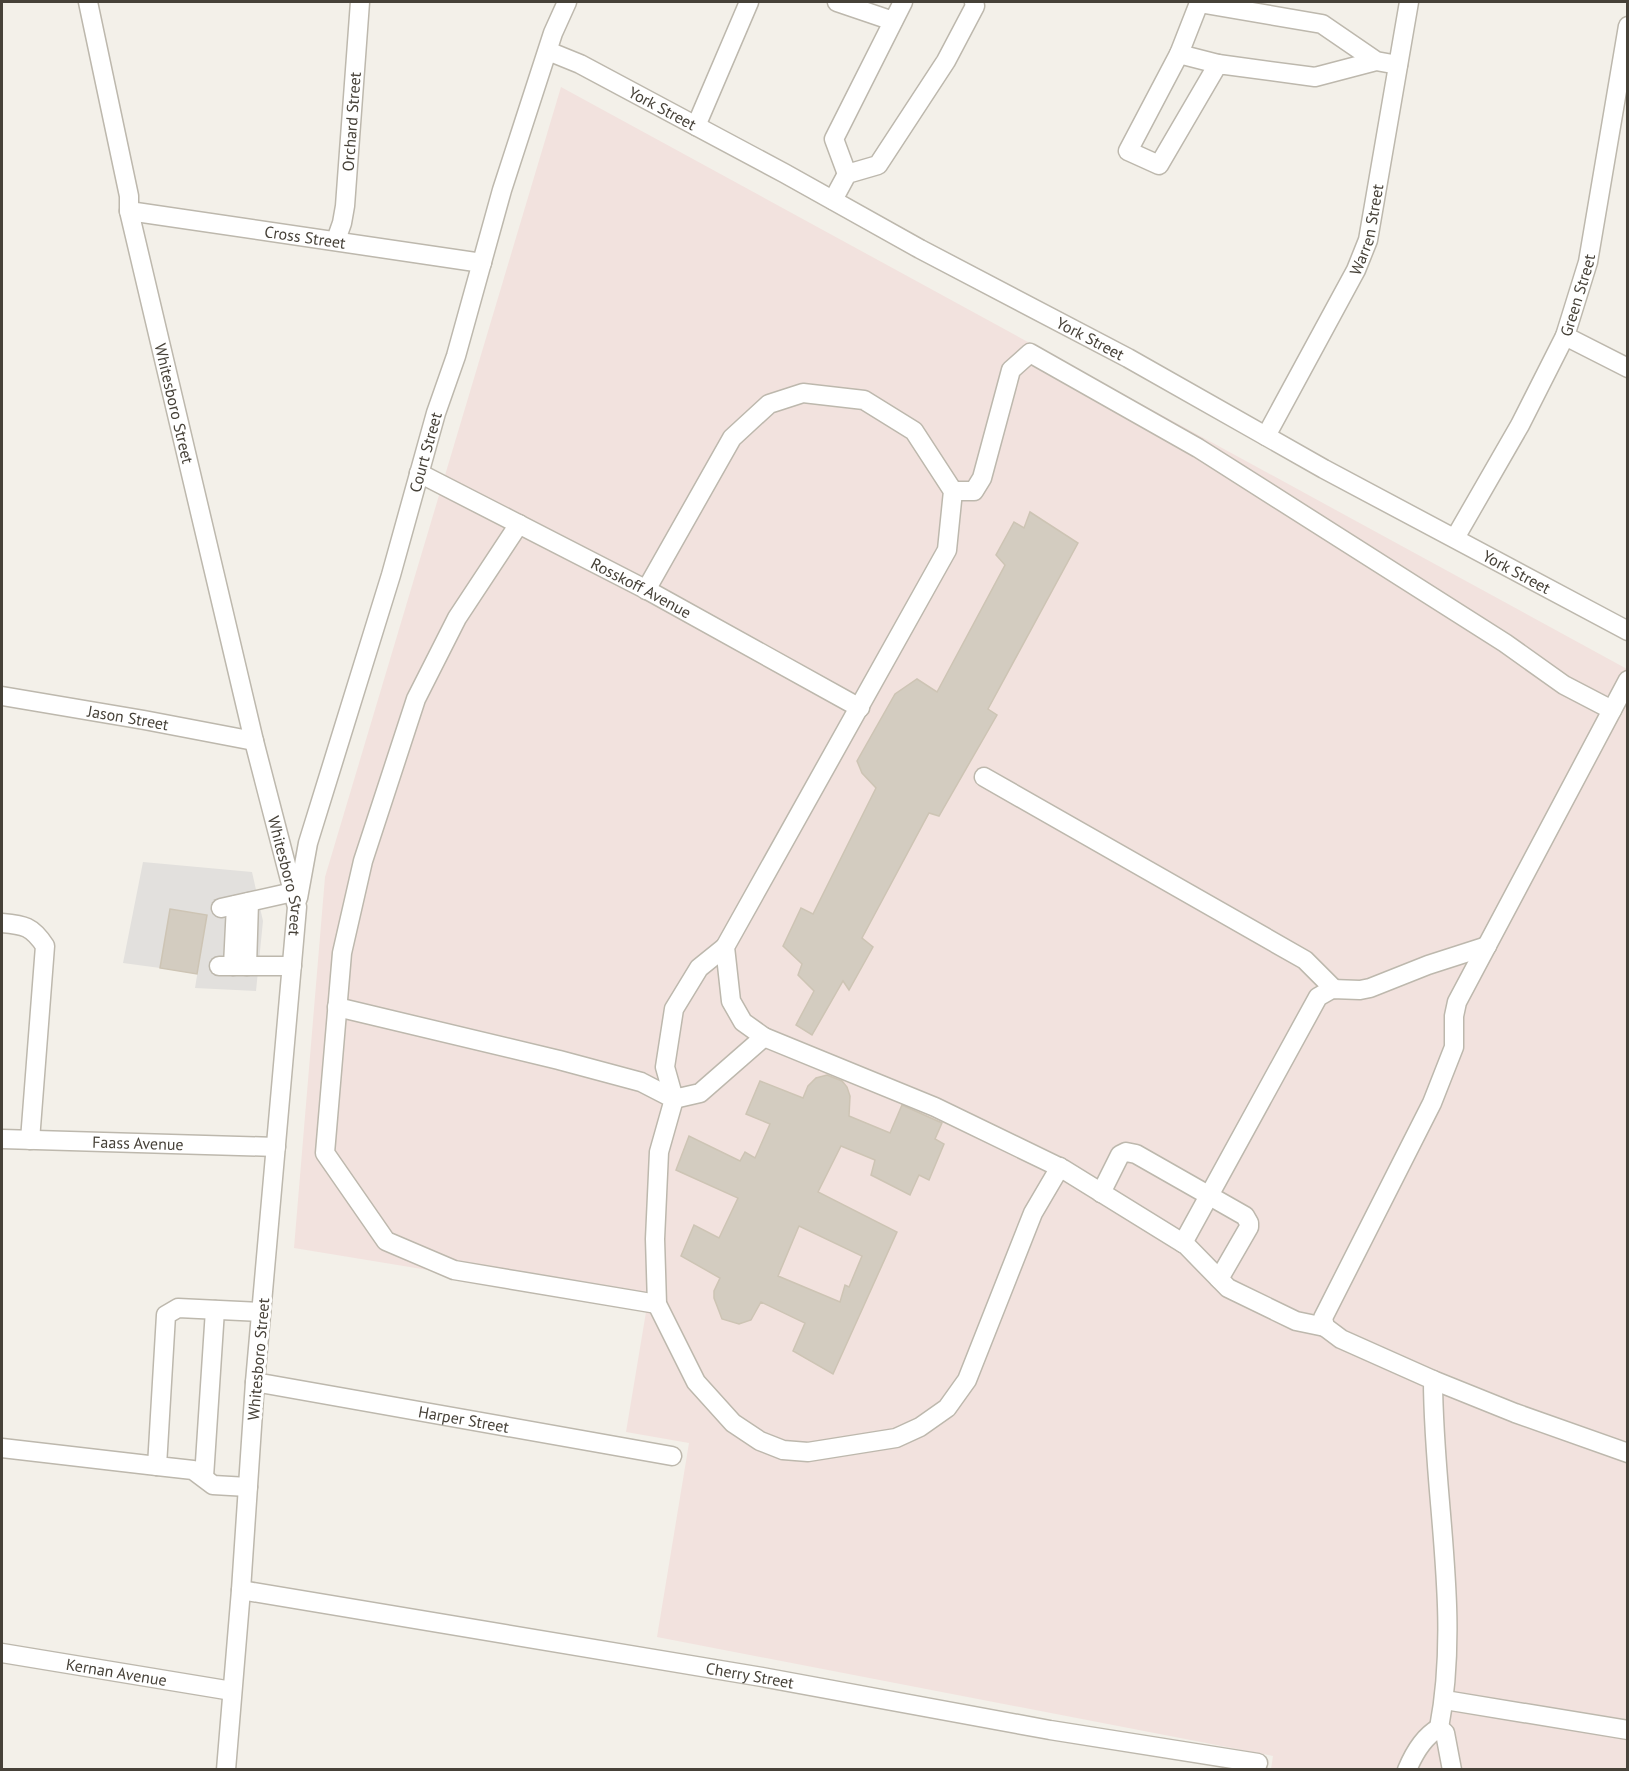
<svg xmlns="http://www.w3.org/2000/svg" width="1629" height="1771" viewBox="0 0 1629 1771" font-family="'PT Sans',sans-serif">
  <rect width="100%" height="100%" fill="#f3f0e9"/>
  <!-- medical -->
  <path fill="#f2e2de" d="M561,87L1627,669V1769H1271L1273,1756L657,1637L689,1443L626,1432L647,1306L294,1248L325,877Z"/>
  <!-- parking -->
  <path fill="#e2e0dd" d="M143,862L252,872L263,921L256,991L195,988L207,915L171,909L160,968L123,963Z"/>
  <!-- building -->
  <path fill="#d3ccc0" stroke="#cdc4b4" stroke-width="1.5" fill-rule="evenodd" d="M1030,512L1078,543L988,709L997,715L939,816L929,813L862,938L873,947L849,990L843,981L812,1035L796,1025L814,991L798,975L802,964L783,946L801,908L813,914L876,788L862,773L857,761L895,694L917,679L937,692L1005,565L996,555L1014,522L1024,528Z
    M170,909L207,915L197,974L160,968Z
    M827,1075L842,1081L847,1087L850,1096L849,1116L890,1133L902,1105L942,1123L935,1139L944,1144L929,1180L919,1175L910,1195L871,1175L875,1160L841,1146L818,1192L897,1232L833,1374L793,1351L805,1323L761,1302L751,1320L739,1324L722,1319L714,1298V1291L720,1278L681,1256L694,1225L719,1238L738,1198L676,1170L689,1136L740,1161L745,1152L755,1158L770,1124L746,1114L760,1081L803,1098L808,1086L816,1078ZM799,1226L862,1256L849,1287L845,1285L840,1302L778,1276Z"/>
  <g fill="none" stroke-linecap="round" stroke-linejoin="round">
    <defs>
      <g id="minor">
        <path id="s1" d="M88,2L129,196V211L254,741L297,907L255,1382L241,1590L226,1770"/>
        <path d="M837,2L893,21"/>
        <path id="s2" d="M548,51L580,64L784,173L920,249L1128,358L1324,469L1628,631"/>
        <path d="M1179,54L1218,64"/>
        <path d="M1376,61L1322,24L1199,3L1179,54L1128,151L1159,165L1218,64L1315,77L1376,61L1398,65"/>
        <path d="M696,126L749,2"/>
        <path d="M847,174L834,139L903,2"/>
        <path d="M833,200L847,174L878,165L946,61L975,6L974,2"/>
        <path id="s3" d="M129,211L482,263"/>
        <path id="s4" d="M336,240L342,223L345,206L360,2"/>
        <path d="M1565,336L1628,368"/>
        <path id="s5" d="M1266,436L1356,270L1368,240L1409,2"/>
        <path id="s6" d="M419,473L649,591L860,708"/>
        <path d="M953,491H974L982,478L1011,370L1030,353L1198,448L1505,643L1564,685L1612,710"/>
        <path d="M519,524L457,618L416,699L363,861L342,953L325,1153L386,1241L454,1270L657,1304"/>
        <path id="s7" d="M1455,538L1520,425L1565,336L1588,262L1628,26"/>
        <path d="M646,590L732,438L769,404L803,393L864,400L914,431L953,491L947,550L725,947L731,1001L743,1022L764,1037L935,1107L1063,1169L1186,1245L1228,1288L1296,1321L1325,1327"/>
        <path id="s8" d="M2,696L144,720L254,741"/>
        <path d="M984,777L1305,960L1334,989"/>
        <path id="s9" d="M298,898L308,843L391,575L436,413L456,356L502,190L553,33L567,2"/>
        <path d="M221,908L293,892"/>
        <path d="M2,923C24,925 32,926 45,946L30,1140"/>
        <path d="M725,947L699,968L674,1009L665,1067L674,1099L700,1093L764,1037"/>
        <path d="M219,966H292"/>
        <path d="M233,966L236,905"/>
        <path d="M247,966L249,902"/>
        <path d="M337,1007L559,1060L641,1082L674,1099L659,1152L655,1239L657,1304L696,1382L733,1423L760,1441L783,1450L808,1452L896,1438L920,1427L947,1408L967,1380L1033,1213L1060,1167"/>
        <path id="s10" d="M2,1139L276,1147"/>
        <path d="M1101,1193L1120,1155L1126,1152L1136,1154L1245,1216L1249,1223V1227L1219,1279"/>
        <path d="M1183,1243L1318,997L1332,989L1360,990L1370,988L1428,965L1487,946"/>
        <path d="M1433,1380L1515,1413L1628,1453"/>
        <path id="s11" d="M255,1382L672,1456"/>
        <path d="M2,1448L157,1466"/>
        <path d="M204,1477L215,1310"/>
        <path d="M248,1487L213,1485L193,1470L157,1466L166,1315L178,1308L261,1312"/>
        <path id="s12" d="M241,1590L762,1677L1050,1730L1258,1763"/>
        <path id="s13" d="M2,1653L232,1691"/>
        <path d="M1445,1700L1628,1730"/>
        <path d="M1439,1728C1461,1613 1433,1496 1433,1380L1341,1339L1325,1327L1323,1318L1432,1103L1454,1047V1016L1457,1002L1628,680"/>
        <path d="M1407,1770C1414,1753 1423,1737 1439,1728L1445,1733L1452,1770"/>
      </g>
    </defs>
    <!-- minor casing -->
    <use href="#minor" stroke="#bdb8ad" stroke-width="21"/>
    <!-- minor -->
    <use href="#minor" stroke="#fff" stroke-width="18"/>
  </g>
  <g text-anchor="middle" stroke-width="6" stroke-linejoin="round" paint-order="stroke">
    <!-- street labels -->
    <g font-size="16" fill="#464138" stroke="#fff">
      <text dy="6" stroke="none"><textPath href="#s2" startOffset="128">York Street</textPath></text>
      <text dy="6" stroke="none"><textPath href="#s4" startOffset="120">Orchard Street</textPath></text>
      <text dy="6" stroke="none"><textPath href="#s5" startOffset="231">Warren Street</textPath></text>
      <text dy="6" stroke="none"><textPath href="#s3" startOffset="178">Cross Street</textPath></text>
      <text dy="6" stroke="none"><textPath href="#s7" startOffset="273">Green Street</textPath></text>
      <text dy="6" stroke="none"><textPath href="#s2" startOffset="614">York Street</textPath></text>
      <text dy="6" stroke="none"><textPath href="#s1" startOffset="411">Whitesboro Street</textPath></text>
      <text dy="6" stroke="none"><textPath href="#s9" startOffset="464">Court Street</textPath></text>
      <text dy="6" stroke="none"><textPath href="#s2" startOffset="1100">York Street</textPath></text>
      <text dy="6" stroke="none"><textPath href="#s6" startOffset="250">Rosskoff Avenue</textPath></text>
      <text dy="6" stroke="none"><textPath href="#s8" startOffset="128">Jason Street</textPath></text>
      <text dy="6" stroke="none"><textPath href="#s1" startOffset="897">Whitesboro Street</textPath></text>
      <text dy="6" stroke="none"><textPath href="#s10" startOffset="136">Faass Avenue</textPath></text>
      <text transform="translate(258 1359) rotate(-85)" y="6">Whitesboro Street</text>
      <text dy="6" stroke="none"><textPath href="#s11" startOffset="212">Harper Street</textPath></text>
      <text dy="6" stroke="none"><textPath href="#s13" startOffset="116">Kernan Avenue</textPath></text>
      <text dy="6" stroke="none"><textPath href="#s12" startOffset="516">Cherry Street</textPath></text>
    </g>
  </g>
  <!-- border -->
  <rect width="1629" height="1771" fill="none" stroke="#464138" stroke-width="6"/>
</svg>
